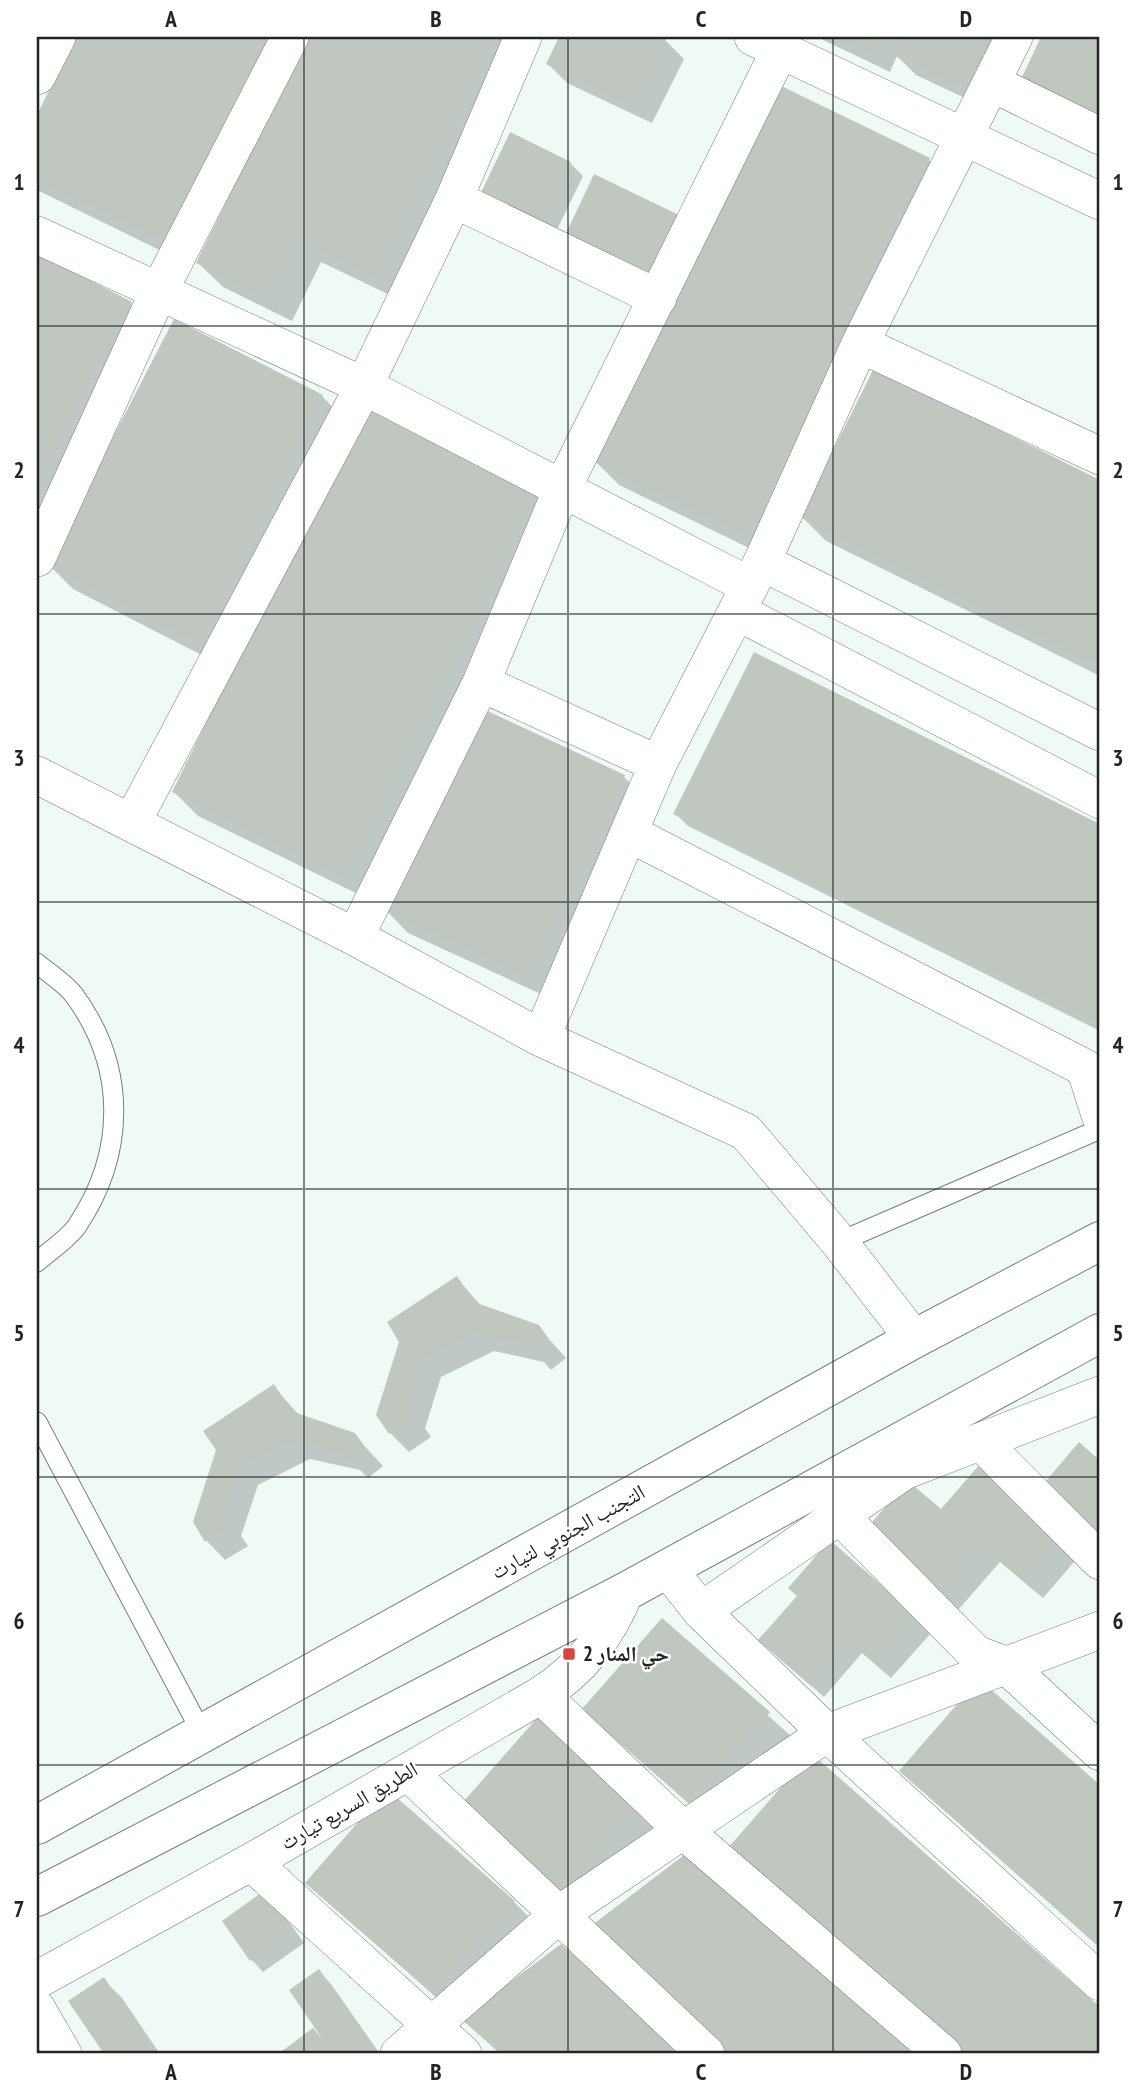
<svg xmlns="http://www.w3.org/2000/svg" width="1137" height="2091" viewBox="0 0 1137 2091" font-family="'PT Sans Narrow','Noto Naskh Arabic',sans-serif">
  <rect width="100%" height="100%" fill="#effaf5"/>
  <!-- shadow -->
  <path fill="#0003" d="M77,37H305L192,266L37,190V119Z
    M310,37H529L400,300L321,262L292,321L223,287L198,263Z
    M561,37H658L665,40L684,59L652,123L567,83L548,64Z
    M817,37H1021L986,108L916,75L897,56L890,72Z
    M1043,37H1100V125L1048,100L1024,76Z
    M511,134L570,163L583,176L553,238L493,209Z
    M929,160L953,184L772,559L619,485L595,461Z
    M37,255L131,304L155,328L37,559Z
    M875,370L1100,482V676L826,541L802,517Z
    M322,396L346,421L221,665L73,589L49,565Z
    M534,490L558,514L368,899L198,816L174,792Z
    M755,654L1100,826V1031L688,826L676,814Z
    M624,777L648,801L554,1000L408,933L384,908Z
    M457,1278L482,1307L538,1327L566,1358L551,1370L544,1362L494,1351L441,1377L425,1428L431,1437L409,1452L390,1433Z
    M274,1387L299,1415L354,1435L383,1466L368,1478L360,1470L310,1459L258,1485L241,1536L248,1546L225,1560L207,1541L195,1522Z
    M981,1467L1080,1555L1043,1598L1000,1562L958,1610L887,1547L942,1512Z
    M799,1596L912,1615L931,1633L891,1678L862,1653L824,1697L773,1652Z
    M662,1620L793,1738L715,1827L584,1710Z
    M980,1681L1100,1787V1948L901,1771Z
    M538,1720L660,1830L581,1920L483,1834Z
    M811,1756L1100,2009V2054H961Z
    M308,1883L514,1902L538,1926L458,2017Z
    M277,1905L304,1943L263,1972L251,1959Z
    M613,1953L894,2035L913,2054H729Z
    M319,1971L331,1984L380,2054H281L313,2030L323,2040Z
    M103,1979L122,1998L160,2054H106L70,2001Z
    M464,2019L684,2054H500Z"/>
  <!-- building -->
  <path fill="#c0c7be" d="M75,37H269L167,243L37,179V115Z
    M308,37H494L375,277L297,239L268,298L196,263Z
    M559,37H662L666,39L633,106L546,64Z
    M834,37H879L871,54Z
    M905,37H993L967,91L895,56Z
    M1041,37H1100V114L1022,77Z
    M775,83L930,158L747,536L592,461Z
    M510,132L571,162L540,227L479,197Z
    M594,174L681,216L648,284L562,242Z
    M37,253L132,302L37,489Z
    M174,319L323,395L196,642L47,565Z
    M874,368L1100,480V666L800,517Z
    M364,404L535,489L343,876L172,792Z
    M754,652L1100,824V1026L673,814Z
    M477,706L625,775L529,977L382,909Z
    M457,1276L474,1302L539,1325L549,1339L532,1352L525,1344L474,1333L423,1359L407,1408L414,1418L389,1434L376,1415L399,1342L387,1322Z
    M274,1384L291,1411L355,1433L365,1447L348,1461L342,1452L291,1441L239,1466L224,1516L231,1526L205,1542L193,1522L216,1450L203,1431Z
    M1079,1442L1098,1459L1100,1457V1540L1040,1488Z
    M980,1464L1062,1536L1023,1581L981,1544L938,1593L866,1529L908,1481L941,1509Z
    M830,1540L913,1613L872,1661L849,1642L811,1686L758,1640L797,1596L788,1588Z
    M662,1618L770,1712L690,1804L581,1710Z
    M979,1679L1100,1785V1947L899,1771Z
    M538,1717L637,1805L556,1898L456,1810Z
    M811,1753L1100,2007V2045L1092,2054H961L727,1849Z
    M387,1789L515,1901L433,1994L305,1883Z
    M688,1852L895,2034L877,2054H730L587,1929Z
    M265,1890L293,1930L250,1961L222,1921Z
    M561,1944L687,2054H501L461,2019Z
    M319,1969L372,2045L358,2054H278L313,2028L323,2040L289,1990Z
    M104,1977L155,2054H104L68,2001Z"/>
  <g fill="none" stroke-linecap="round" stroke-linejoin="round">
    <defs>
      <path id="service" d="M37,963C48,973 65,983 74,995C127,1067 126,1153 77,1226C67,1240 49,1251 37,1262
        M839,1242L1100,1129
        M37,1422L203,1735"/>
      <path id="minor" d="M753,37L1100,201
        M37,76L57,37
        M992,83L1100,136
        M454,199L658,298
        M37,235L364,386L750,586
        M860,344L1100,456
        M37,558L158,293L290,37
        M762,562L1100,732
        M738,612L1100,800
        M481,683L658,764
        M37,775L355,937L541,1038L746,1132L839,1242L914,1339
        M132,822L364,386L454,199L523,37
        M629,833L1085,1068L1100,1115
        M355,937L481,683L562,489L780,50
        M541,1038L658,764L762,562L860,344L1014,37
        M981,1442L1100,1561
        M840,1516L976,1654L1006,1665L1100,1752
        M668,1569L701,1611L827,1733L1100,1982
        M701,1611L904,1471L1100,1395
        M541,1695L684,1831L943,2054
        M408,1772L706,2054
        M251,1862L463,2054
        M37,1980L251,1862L541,1695C581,1669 607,1637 625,1592
        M37,2009L63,2054
        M399,2054L558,1915L827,1733L1100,1630"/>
      <path id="trunk" d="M37,1825L914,1339L1100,1241
        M37,1897L625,1592L1100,1333"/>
    </defs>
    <!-- service casing -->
    <use href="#service" stroke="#76817c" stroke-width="21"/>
    <!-- minor casing -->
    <use href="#minor" stroke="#76817c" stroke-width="38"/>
    <!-- trunk casing -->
    <use href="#trunk" stroke="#76817c" stroke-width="40"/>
    <!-- service -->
    <use href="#service" stroke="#fff" stroke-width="19"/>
    <!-- minor -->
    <use href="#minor" stroke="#fff" stroke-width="37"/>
    <!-- trunk -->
    <use href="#trunk" stroke="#fff" stroke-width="38"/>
  </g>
  <!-- grid -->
  <path fill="none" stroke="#212523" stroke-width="2" stroke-opacity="0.55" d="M304,37V2054M568,37V2054M833,37V2054M37,326H1100M37,614H1100M37,902H1100M37,1189H1100M37,1477H1100M37,1765H1100"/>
  <!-- markers -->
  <rect fill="#d54740" stroke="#fff" stroke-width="2.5" x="562" y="1647" width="14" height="14" rx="3.5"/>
  <g text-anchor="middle" stroke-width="5" stroke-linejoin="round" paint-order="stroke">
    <!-- street labels -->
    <g font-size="21" fill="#212523" stroke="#fff">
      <text transform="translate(568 1532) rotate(-29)" y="7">التجنب الجنوبي لتيارت</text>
      <text transform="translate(349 1806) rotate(-30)" y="7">الطريق السريع تيارت</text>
    </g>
    <!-- poi labels -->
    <g font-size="21" font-weight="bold" fill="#212523" stroke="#fff" text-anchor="start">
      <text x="583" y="1661">حي المنار 2</text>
    </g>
  </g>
  <!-- border -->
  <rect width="1137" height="2091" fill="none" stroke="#ffffff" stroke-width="77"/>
  <rect x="38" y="38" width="1060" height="2014" fill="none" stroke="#212523" stroke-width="2.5"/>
  <g font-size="23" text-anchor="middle" font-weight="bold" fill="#212523">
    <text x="171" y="27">A</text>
    <text x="436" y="27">B</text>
    <text x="701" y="27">C</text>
    <text x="966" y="27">D</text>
    <text x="19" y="190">1</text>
    <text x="1118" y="190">1</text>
    <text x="19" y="478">2</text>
    <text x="1118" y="478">2</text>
    <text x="19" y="766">3</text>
    <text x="1118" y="766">3</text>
    <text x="19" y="1053">4</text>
    <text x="1118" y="1053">4</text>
    <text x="19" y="1341">5</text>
    <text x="1118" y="1341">5</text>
    <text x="19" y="1629">6</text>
    <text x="1118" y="1629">6</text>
    <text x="19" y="1917">7</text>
    <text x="1118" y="1917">7</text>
    <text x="171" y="2080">A</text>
    <text x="436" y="2080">B</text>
    <text x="701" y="2080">C</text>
    <text x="966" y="2080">D</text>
  </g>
</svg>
